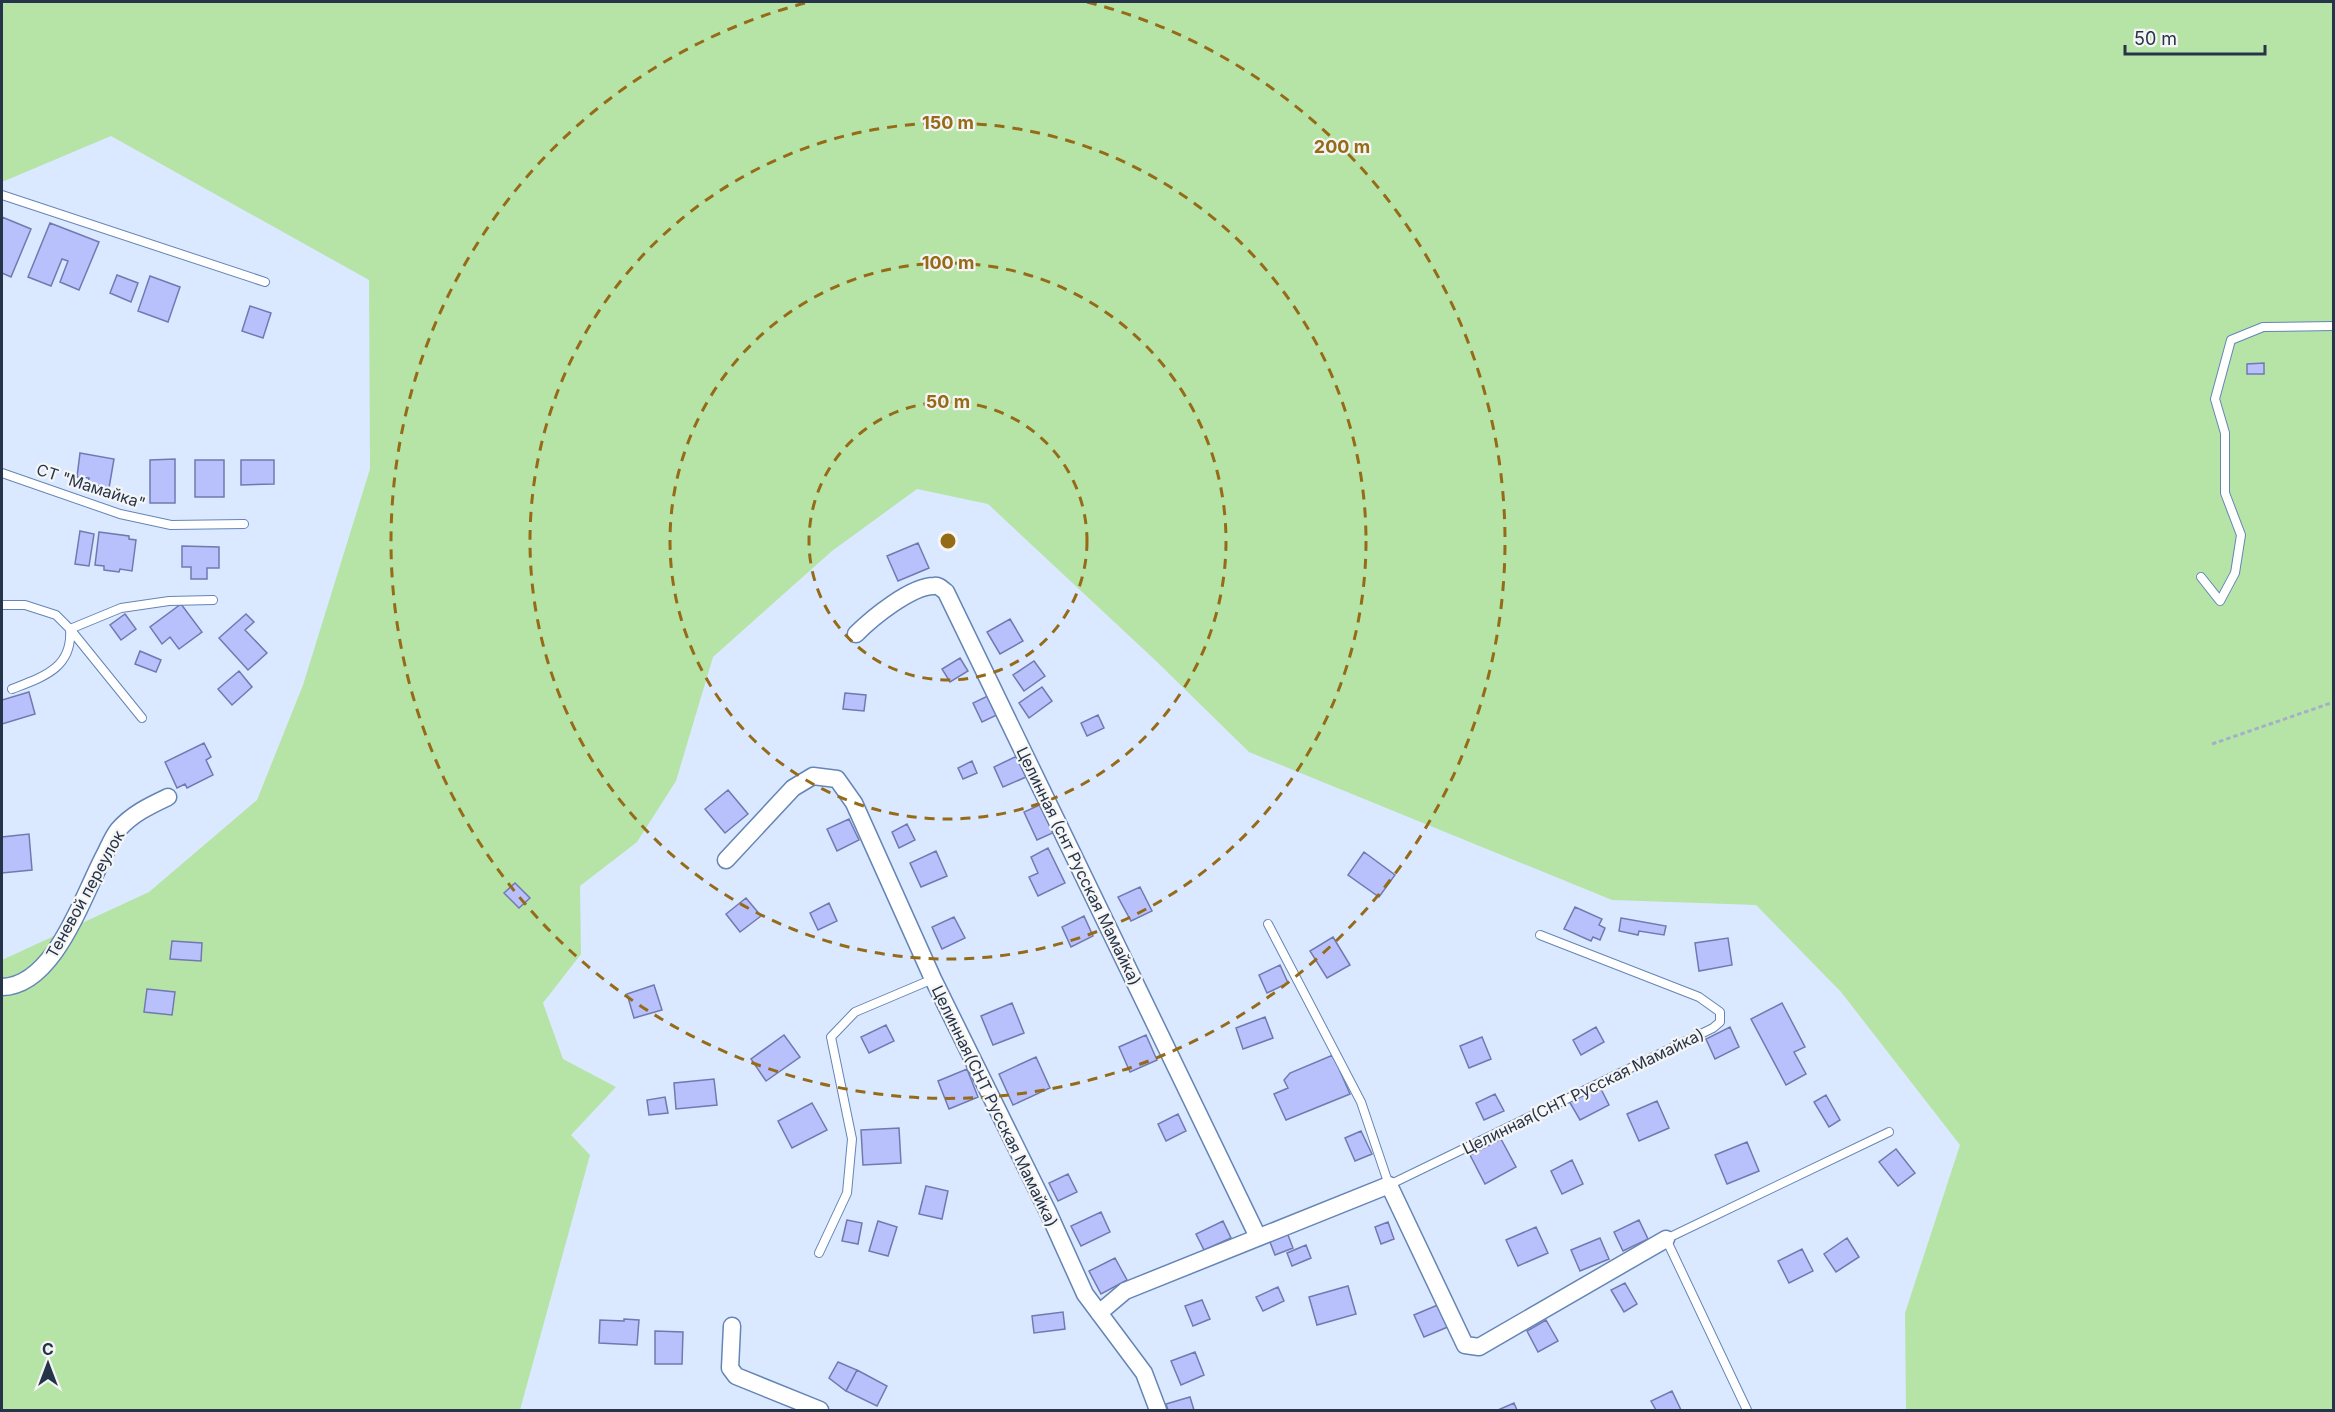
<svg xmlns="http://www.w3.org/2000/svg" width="2335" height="1412" viewBox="0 0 2335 1412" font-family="Inter,sans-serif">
  <rect width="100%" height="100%" fill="#dae9ff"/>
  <!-- green -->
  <path fill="#b6e4a7" d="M2,2H2333V1410H1906L1905,1313L1960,1145L1841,992L1756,905L1612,900L1249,752L1155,660L988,504L917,489L832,551L713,657L676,781L637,842L580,886L581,954L543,1003L563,1059L616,1087L571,1135L590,1155L520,1410H2V960L149,892L257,800L303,685L370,469L369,280L111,136L2,182Z"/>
  <!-- building -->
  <path fill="#b8c1fc" stroke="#7279b0" stroke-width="1.5" d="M2,217L31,229L11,277L2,273Z
    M50,223L99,242L79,290L60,282L68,261L62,259L51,286L28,277Z
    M117,275L138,283L131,302L110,293Z
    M150,276L180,287L168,322L138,311Z
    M250,306L271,313L263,338L242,331Z
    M2264,363V374H2247V364Z
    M80,453L114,459L109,488L88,484L89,478L77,477Z
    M175,459V503H150V460Z
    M195,460H224V497H195Z
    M241,460H274V484L241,485Z
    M80,531L94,534L89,566L75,564Z
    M99,532L129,536V539L136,540L132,571L120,569L119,572L104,570V566L95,565Z
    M918,543L929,568L898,581L887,556Z
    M182,546L219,547V568H207V579H191V567H182Z
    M181,604L202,632L179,649L170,637L162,644L150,627Z
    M125,614L136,629L121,640L110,625Z
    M246,614L254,622L245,630L267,653L248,670L219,638Z
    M1010,619L1023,641L1000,654L987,632Z
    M140,651L161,660L156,672L135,664Z
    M960,658L968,671L950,682L942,669Z
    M1034,661L1045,676L1024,691L1013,675Z
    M239,671L252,687L232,705L218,689Z
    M1042,687L1052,701L1029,718L1019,703Z
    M29,692L35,714L2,724V700Z
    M845,693L866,695L864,711L843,709Z
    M992,694L1001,713L982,722L973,703Z
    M1098,715L1104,728L1087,736L1081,723Z
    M204,743L211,757L206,760L213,775L187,788L185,784L177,788L165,762Z
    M1017,756L1026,777L1003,787L994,767Z
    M972,761L977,773L963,779L958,768Z
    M728,790L748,814L725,833L705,809Z
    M1044,803L1057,831L1037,840L1024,812Z
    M849,819L859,840L837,851L827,829Z
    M907,824L915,840L899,848L892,832Z
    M29,834L32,870L2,873V837Z
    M1048,848L1065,883L1038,896L1029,877L1038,873L1031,857Z
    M936,851L947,876L921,887L910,863Z
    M1364,852L1395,875L1379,897L1348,875Z
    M515,883L530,898L519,908L504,893Z
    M1140,887L1152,911L1131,921L1118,897Z
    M746,898L761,916L740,932L726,914Z
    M829,903L837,921L818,930L810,913Z
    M1575,907L1602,919L1599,925L1605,928L1600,940L1593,937L1591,941L1564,929Z
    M1084,916L1093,936L1071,947L1062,927Z
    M954,917L965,938L942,949L932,927Z
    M1621,918L1666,926L1664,935L1639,931L1638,935L1619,931Z
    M1333,937L1350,965L1327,978L1310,951Z
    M1728,938L1732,965L1699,971L1695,943Z
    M172,941L202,943L201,961L170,959Z
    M1280,965L1288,983L1267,993L1259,975Z
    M654,985L662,1010L634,1018L627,994Z
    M147,989L175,992L172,1015L144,1012Z
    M1012,1003L1024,1033L993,1045L981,1016Z
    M1782,1003L1805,1047L1794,1052L1806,1074L1786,1085L1751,1019Z
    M1265,1017L1273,1038L1243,1049L1236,1028Z
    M886,1025L894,1041L869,1053L861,1037Z
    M1596,1027L1604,1042L1581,1055L1573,1040Z
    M1730,1027L1739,1047L1715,1059L1706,1039Z
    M784,1035L800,1057L766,1081L751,1059Z
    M1146,1035L1157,1060L1130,1072L1119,1047Z
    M1482,1037L1491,1059L1469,1068L1460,1046Z
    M1333,1055L1350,1094L1286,1120L1274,1094L1288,1088L1284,1080L1290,1073Z
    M1036,1057L1050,1088L1013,1105L999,1074Z
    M967,1069L978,1097L949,1109L938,1081Z
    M714,1079L717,1105L676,1109L674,1083Z
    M1599,1085L1609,1105L1580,1120L1569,1101Z
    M1495,1094L1504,1111L1484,1120L1476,1103Z
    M1826,1095L1840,1120L1829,1127L1814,1102Z
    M665,1097L668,1113L649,1115L647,1100Z
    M1657,1101L1669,1128L1639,1141L1627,1114Z
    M812,1103L827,1130L792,1148L778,1121Z
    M1178,1114L1186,1131L1166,1141L1158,1124Z
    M899,1128L901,1163L863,1165L861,1130Z
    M1361,1131L1372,1154L1355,1161L1345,1138Z
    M1501,1139L1516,1167L1485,1184L1470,1155Z
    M1747,1142L1759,1171L1727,1184L1715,1155Z
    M1896,1149L1915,1173L1898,1186L1879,1162Z
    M1572,1160L1583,1184L1562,1194L1551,1171Z
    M1068,1174L1077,1192L1058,1201L1049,1183Z
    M926,1186L948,1191L942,1219L919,1214Z
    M1101,1212L1110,1232L1081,1246L1071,1226Z
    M847,1220L862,1223L858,1244L842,1241Z
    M1639,1220L1648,1239L1623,1251L1614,1232Z
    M878,1221L897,1227L888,1256L869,1251Z
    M1223,1221L1231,1238L1204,1250L1196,1234Z
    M1388,1222L1394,1239L1381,1244L1375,1227Z
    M1536,1227L1548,1253L1518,1266L1506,1240Z
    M1286,1230L1293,1248L1275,1255L1268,1237Z
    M1600,1238L1609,1259L1580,1271L1571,1250Z
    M1847,1238L1859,1257L1836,1272L1824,1254Z
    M1306,1245L1311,1258L1292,1266L1287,1253Z
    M1802,1249L1813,1271L1789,1283L1778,1261Z
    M1115,1258L1127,1280L1101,1294L1089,1271Z
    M1625,1283L1637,1304L1624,1312L1611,1290Z
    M1348,1286L1356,1314L1317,1325L1309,1297Z
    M1278,1287L1284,1301L1263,1311L1256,1297Z
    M1202,1300L1210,1319L1193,1326L1185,1306Z
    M1440,1304L1450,1326L1424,1337L1414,1315Z
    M1063,1312L1065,1329L1034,1333L1032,1316Z
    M624,1319L639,1320L637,1345L599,1343L600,1320L624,1321Z
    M1546,1320L1558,1341L1538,1352L1527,1331Z
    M655,1331L683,1332L682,1364H655Z
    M1195,1352L1204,1375L1181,1385L1171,1361Z
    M838,1362L857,1370L846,1391L829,1378Z
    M857,1370L887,1386L877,1406L846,1391Z
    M1672,1391L1681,1410H1656L1651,1401Z
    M1190,1397L1194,1410H1168L1166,1404Z
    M1514,1403L1517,1410H1498Z"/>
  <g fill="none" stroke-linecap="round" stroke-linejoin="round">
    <defs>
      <path id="lane" d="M2,195L265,282
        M2,473L120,514L171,525L244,524
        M2201,577L2220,601L2235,573L2241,535L2225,493V433L2215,399L2231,340L2263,327L2334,326
        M2,605H25L56,615L70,629L142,718
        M12,689C43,677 73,668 70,629L121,608L169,601L213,600
        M1268,924L1361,1102L1389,1185L1713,1028L1720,1022V1012L1699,997L1540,935
        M819,1253L847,1193L852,1139L831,1037L855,1012L933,979
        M1747,1410L1666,1239L1889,1132"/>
      <path id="street" d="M856,634C872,618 911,586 934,586C939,585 942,589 946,592L1258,1237
        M726,860L793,788L813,776L837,779L854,803L933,979L1048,1212L1085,1294L1144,1373L1158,1410
        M2,987C55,986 83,895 105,854C109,846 113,836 118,830C132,814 149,806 168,797
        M1099,1313L1125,1291L1389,1185L1465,1345L1479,1347L1666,1239
        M732,1326L730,1368L736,1376L820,1410"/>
    </defs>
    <!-- lane casing -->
    <use href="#lane" stroke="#6485b6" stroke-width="10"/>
    <!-- street casing -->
    <use href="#street" stroke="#6485b6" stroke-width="19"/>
    <!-- path -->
    <path stroke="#a2b1c7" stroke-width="3" stroke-dasharray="4.5 3" stroke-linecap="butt" d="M2212,744L2334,702"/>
    <!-- lane -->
    <use href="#lane" stroke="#fff" stroke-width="8"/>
    <!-- street -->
    <use href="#street" stroke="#fff" stroke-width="16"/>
  </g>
  <!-- distance rings -->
  <g fill="none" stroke="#966b18" stroke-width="3" stroke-dasharray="10 8">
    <circle cx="948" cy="541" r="139"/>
    <circle cx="948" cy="541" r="278"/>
    <circle cx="948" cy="541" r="418"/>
    <path d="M1087 2A557 557 0 1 1 809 2"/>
  </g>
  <g text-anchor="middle" stroke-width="4.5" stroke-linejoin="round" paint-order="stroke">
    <!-- street labels -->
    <g font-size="16" fill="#263449" stroke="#f5f5f5">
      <text transform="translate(91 486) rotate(18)" y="6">СТ "Мамайка"</text>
      <text transform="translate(1079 866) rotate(64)" y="6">Целинная (снт Русская Мамайка)</text>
      <text transform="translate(85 894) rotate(-61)" y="6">Теневой переулок</text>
      <text transform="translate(1583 1091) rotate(-26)" y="6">Целинная(СНТ Русская Мамайка)</text>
      <text transform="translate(995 1106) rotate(64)" y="6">Целинная(СНТ Русская Мамайка)</text>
    </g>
  </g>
  <circle cx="948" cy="541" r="9" fill="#966b18" stroke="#f5f5f5" stroke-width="3"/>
  <g font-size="18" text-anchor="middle" font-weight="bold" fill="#966b18" stroke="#f5f5f5" stroke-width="4.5" stroke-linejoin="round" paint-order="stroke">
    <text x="948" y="129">150 m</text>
    <text x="1342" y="153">200 m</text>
    <text x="948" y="269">100 m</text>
    <text x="948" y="408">50 m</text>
  </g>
  <!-- border -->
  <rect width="2335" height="1412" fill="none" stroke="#263449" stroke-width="6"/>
  <!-- north arrow -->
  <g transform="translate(48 1364)" stroke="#f5f5f5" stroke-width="4.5" paint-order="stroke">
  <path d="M0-4.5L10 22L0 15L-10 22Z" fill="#263449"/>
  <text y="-9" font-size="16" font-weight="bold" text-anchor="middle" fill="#263449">С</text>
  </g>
  <!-- scale -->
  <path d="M2125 45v9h140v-9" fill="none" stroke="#263449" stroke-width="3"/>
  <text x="2134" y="45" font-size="18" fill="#263449" stroke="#f5f5f5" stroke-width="4.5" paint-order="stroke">50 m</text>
</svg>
